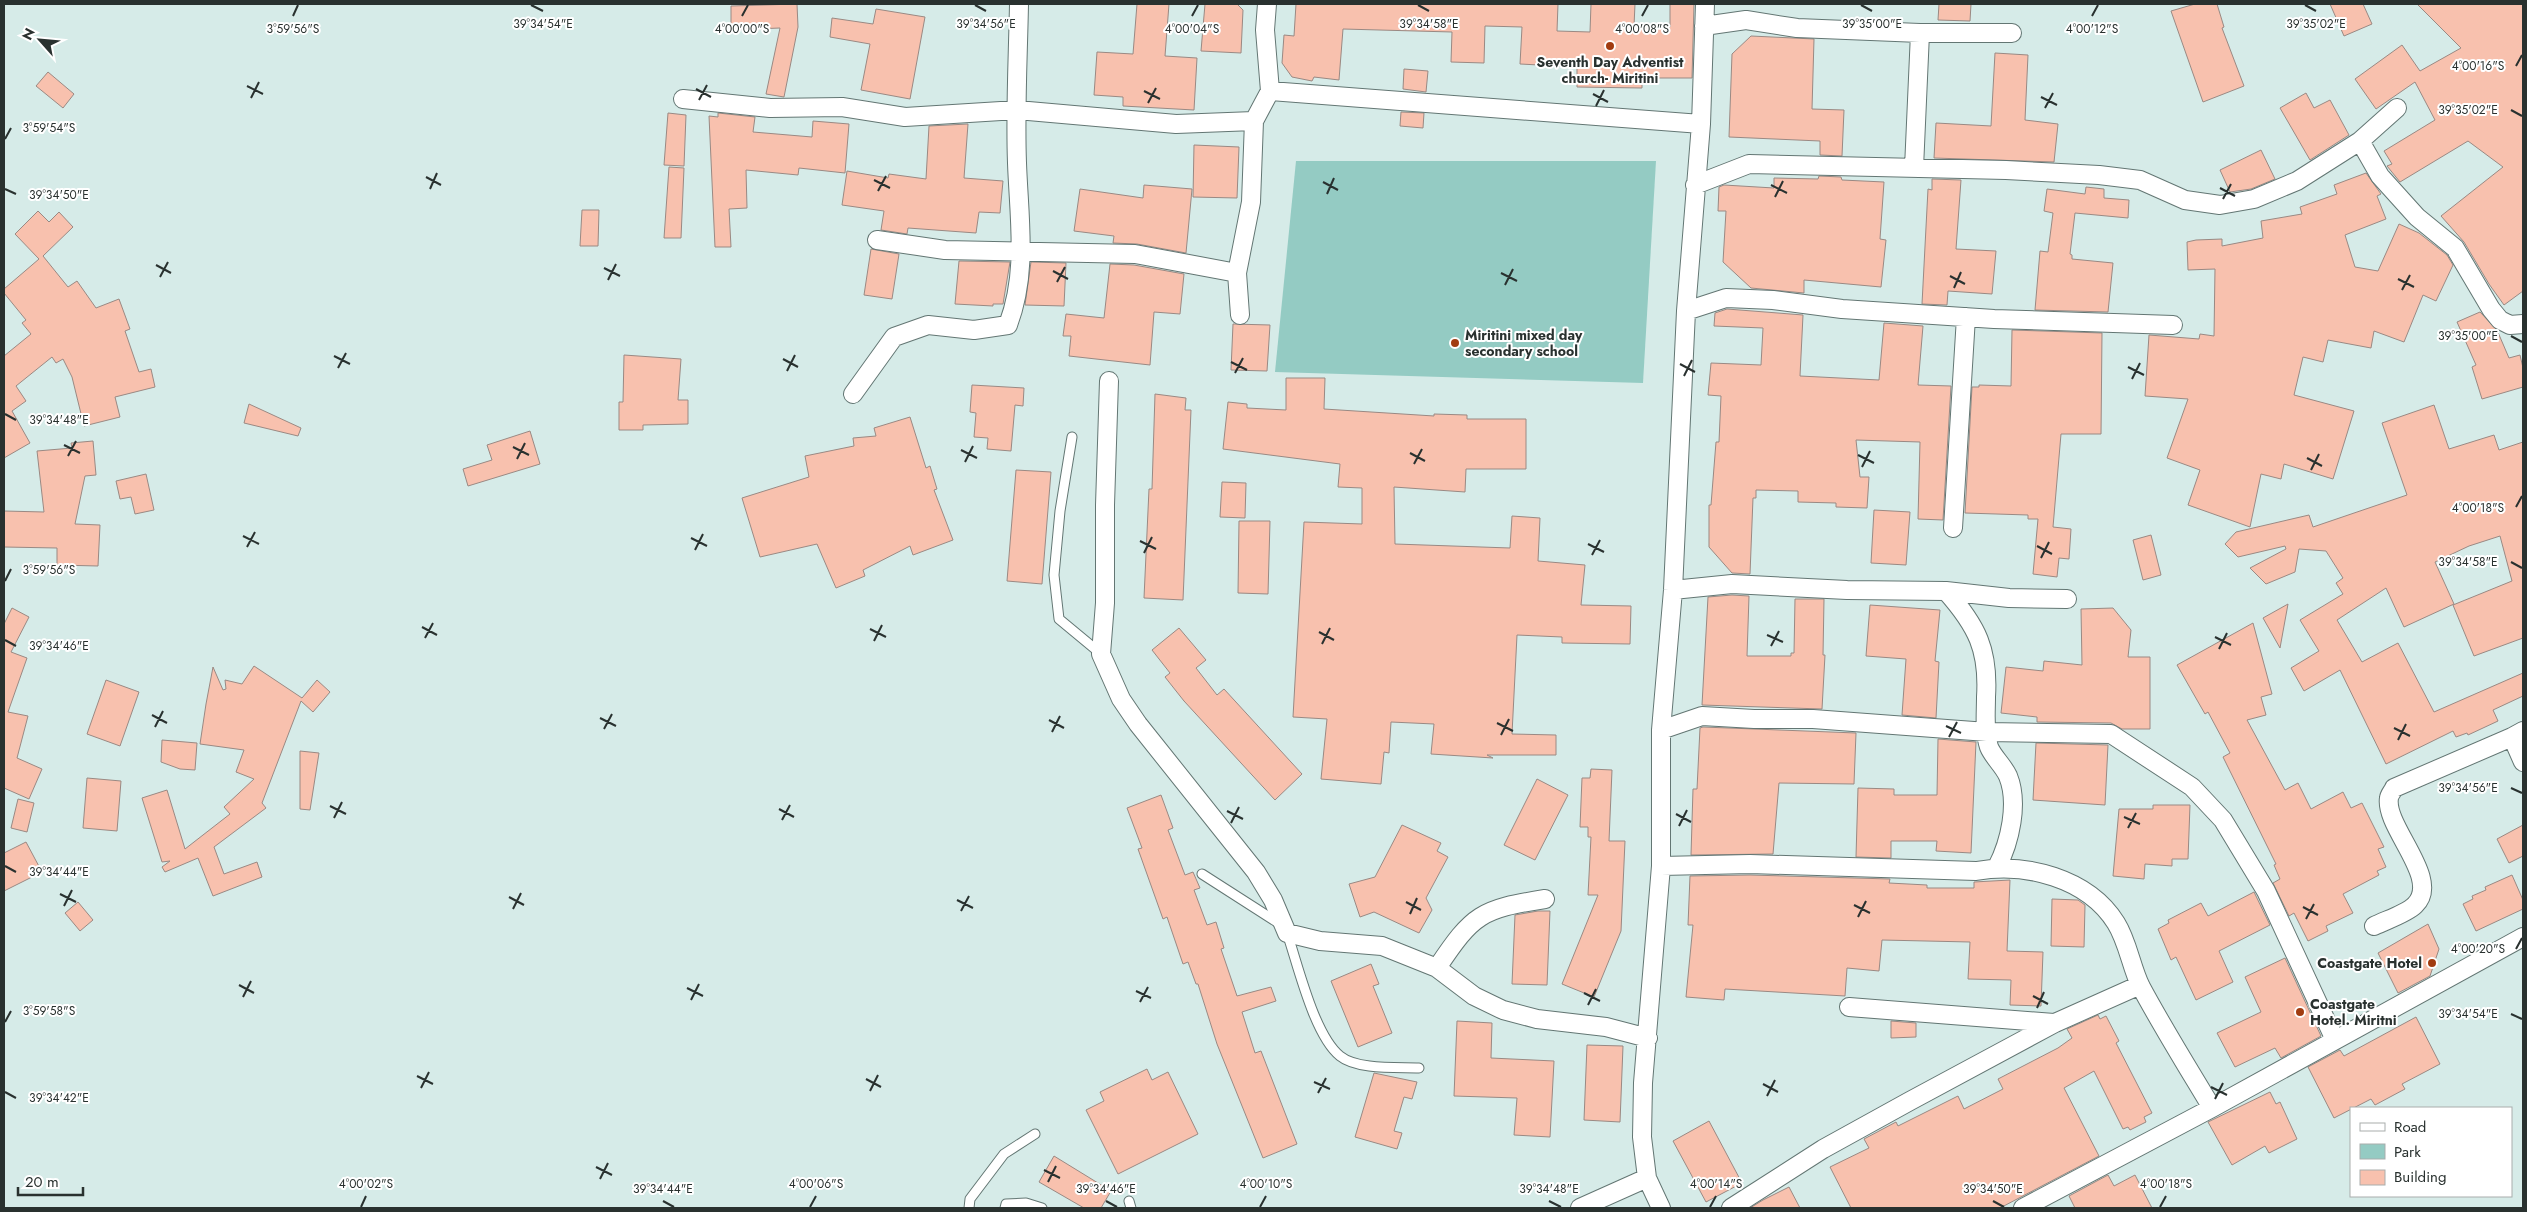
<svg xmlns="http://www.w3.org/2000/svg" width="2527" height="1212" viewBox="0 0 2527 1212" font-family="Jost,sans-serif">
  <rect width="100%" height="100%" fill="#d6ebe8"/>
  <!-- green -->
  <path fill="#94cbc3" d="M1296,161H1656L1643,383L1275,372Z"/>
  <!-- building -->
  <path fill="#f8c1ae" stroke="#9a8983" d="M797,4L798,27L784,97L766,94L780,28L731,30V6Z
    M1137,4H1169L1165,56L1197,58L1194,110L1123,106V97L1094,95L1097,52L1133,54Z
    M1205,4H1237L1243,10L1241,53L1201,51Z
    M1296,4H1558L1557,31L1590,32L1591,4H1635L1634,26L1670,27V4H1694L1692,78H1642V88L1577,87V67L1520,64L1522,27L1485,26L1484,63L1451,62L1452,32L1343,29L1339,80L1314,77L1312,81L1292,77L1282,63L1284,35L1294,36Z
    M1939,4H1971L1970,21L1938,20Z
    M2195,4H2217L2224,27L2222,28L2244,86L2203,102L2171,11Z
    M2330,4H2363L2372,24L2344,36Z
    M2417,4H2523V291L2504,305L2489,284L2464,242L2441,216L2503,167L2468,141L2400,182L2387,166L2392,164L2384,151L2435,120L2415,82L2376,109L2355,79L2402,45L2420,71L2461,48Z
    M876,9L925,17L910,99L861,90L870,44L830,37L832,18L873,24Z
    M1751,36L1814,39L1812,109L1844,110L1842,156L1820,155V141L1729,137L1732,54Z
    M1995,53L2028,55L2025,120L2058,124L2054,162L1934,158L1936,123L1991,126Z
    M1404,69L1428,71L1426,92L1403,89Z
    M48,72L74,94L63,108L36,86Z
    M2306,93L2314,108L2330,100L2349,135L2310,160L2280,108Z
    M1401,112L1424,113L1423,128L1400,126Z
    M668,113L686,115L684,166L664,165Z
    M718,113L755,117L753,132L812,137L813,121L849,124L845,173L799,168L798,175L746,170L747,208L729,209L731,247H715L709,116L718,117Z
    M968,124L964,178L1003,181L1000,213L979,212L976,233L908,228L907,234L881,230L884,211L842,205L847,171L888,178L889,174L926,179L929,126Z
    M1194,145L1239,147L1237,198L1193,197Z
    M2261,150L2275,179L2251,189L2230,192L2220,170Z
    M669,167L684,168L681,238H664Z
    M2366,173L2381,194L2377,196L2386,219L2345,235L2355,267L2378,271L2399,224L2419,233L2447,255L2453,265L2436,301L2423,295L2404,342L2374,331L2371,348L2328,340L2323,362L2303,357L2294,395L2354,411L2333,479L2284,464L2281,479L2261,474L2250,527L2188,505L2200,470L2167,458L2188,399L2145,396L2149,335L2199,339L2200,334L2214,336L2215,269L2188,270L2187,242L2196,240L2222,239V246L2263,238L2261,221L2302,214L2300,207L2337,194L2334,185Z
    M1819,176L1841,177L1842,180L1884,182L1880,239L1886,240L1881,287L1804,280V293L1751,288L1723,262L1726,211H1718L1719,187L1724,185L1774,188V178L1818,179Z
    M1932,179L1961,180L1956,249L1996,251L1992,294L1948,291L1947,305L1922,304L1928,189L1932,190Z
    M1144,185L1192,189L1186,253L1137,244L1113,243L1114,236L1074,231L1080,189L1143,198Z
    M2086,187L2104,189V198L2129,200L2128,218L2075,213L2070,254L2072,255V259L2113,263L2108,312L2035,310L2040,251L2048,252L2053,213L2044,211L2047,189L2085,194Z
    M582,210H599L598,246H580Z
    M38,211L49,222L59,212L73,227L43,256L68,287L77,281L96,308L119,299L130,329L125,331L139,372L151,369L155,387L115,397L120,417L84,426L72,377L63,359L56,363L52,357L16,386L26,401L12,411L30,443L4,458V356L31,334L22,323L26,320L4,293V289L39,259L15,234Z
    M871,249L899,254L892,299L864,295Z
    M959,261L1010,262L1003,304H993V306L955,304Z
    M1031,262L1066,263L1064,306L1025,305Z
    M1110,264L1134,265L1184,274L1180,314L1154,312L1150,365L1069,356L1071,336H1063L1066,314L1104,318Z
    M1727,309L1803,315L1800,376L1879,380L1884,323L1923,326L1918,385L1951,386L1943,520L1918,519L1920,442L1856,440L1860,477H1869L1867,508L1836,507V503L1798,502V491L1756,490V498H1753L1750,574L1732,573L1709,547V505H1711L1716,442H1719L1721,396L1708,395L1711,363L1761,365L1763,328L1714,326L1715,313Z
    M2480,312L2497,330L2509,358L2520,355L2523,368V387L2482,399L2472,367L2476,365L2457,322Z
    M1233,324L1270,325L1267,371L1231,370Z
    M2012,330L2102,333L2101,434H2061L2053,527L2071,529L2069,559L2059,558L2057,577L2033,574L2038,519H2028V515L1965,513L1972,387H1979V385L2011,386Z
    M624,355L681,359L678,400H688V424L643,425V430H619V402H623Z
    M1286,378H1325L1324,409L1434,416V414L1467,415V419H1526V469H1466L1465,492L1394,487L1395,544L1510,548L1512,516L1540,518L1538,561L1585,565L1581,605L1631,606L1630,644L1562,643V637L1517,635L1512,734L1556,735V755H1487L1493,758L1431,754L1434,724L1391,722L1389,753L1384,752L1381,784L1321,779L1327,719L1293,717L1304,522L1362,524V488L1338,487L1340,464L1223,449L1228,402L1247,404V408L1286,410Z
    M972,385L1024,388L1023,406L1015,405L1011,451L987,449L988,438L974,437L976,413L970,412Z
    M1155,394L1186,398L1185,410H1191L1183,600L1144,598L1149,489H1152Z
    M249,404L301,428L298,436L244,423Z
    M2434,405L2449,449L2494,435L2499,450L2523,442V638L2474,656L2453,605L2512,581L2500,536L2469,546L2435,562L2454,604L2404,627L2386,588L2337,620L2362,662L2398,643L2434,712L2523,673V696L2493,710L2498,721L2468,735L2467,733L2456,737L2453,731L2386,764L2340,670L2304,691L2291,668L2319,651L2300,620L2343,594L2336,583L2343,578L2326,551L2299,549L2295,572L2266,584L2250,568L2286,549L2285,546L2238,557L2225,544L2236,532L2309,515L2313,527L2407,495L2382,423Z
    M910,417L926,468L930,466L937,489L934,490L953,540L913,555L910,546L863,570L865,576L836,588L817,544L760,557L742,498L809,477L805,456L854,446L853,438L876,436L874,428Z
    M530,431L540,464L468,486L463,469L492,460L487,445Z
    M93,441L96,475L85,476L75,524L100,525L98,566L57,565V548L4,547V511L44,512L37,451L72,448L71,443Z
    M1016,470L1051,472L1042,584L1007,581Z
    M146,474L154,510L135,514L131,497L120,499L116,481Z
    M1222,482L1246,483L1245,518L1220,517Z
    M1874,510L1910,512L1906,565L1871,563Z
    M1239,521H1270L1268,594L1238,593Z
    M2151,535L2161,575L2143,580L2133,540Z
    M1732,595L1749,596L1747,656H1791V653H1794L1795,599H1824L1823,655H1825L1822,709L1702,705L1708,597Z
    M2288,604L2280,648L2263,618Z
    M1870,605L1940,610L1935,661L1939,662L1936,718L1902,715L1906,659L1866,656Z
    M12,608L29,617L11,652L27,658L8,712L28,716L17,758L42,769L29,799L4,788V624Z
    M2113,608L2131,630L2128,657H2150V729H2122L2111,723L2037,722V717L2001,713L2006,667L2043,671L2044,661L2082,665L2081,609Z
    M2253,623L2272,694L2261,697L2266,715L2247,720L2285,790L2298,783L2311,809L2343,792L2351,808L2362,803L2384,847L2378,849L2386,867L2377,871L2379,875L2343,894L2353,913L2326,926L2328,931L2308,941L2294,913L2289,916L2273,883L2280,879L2274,865L2276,864L2223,757L2230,753L2208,712L2205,714L2177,665Z
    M1179,628L1206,660L1196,668L1217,695L1224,689L1302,774L1275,800L1184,701L1165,677L1170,673L1152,650Z
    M254,666L302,698L317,680L330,692L313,712L301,701L262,803L266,808L214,847L224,874L257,862L262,877L213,896L198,858L165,872L162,867L170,861L162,862L142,798L167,790L185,849L230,814L224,807L254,779L236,772L244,750L200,744L206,704L213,667L223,690L226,689L225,680L242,684Z
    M106,680L139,692L120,746L87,734Z
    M1703,727L1856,733L1854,784L1779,783L1773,854L1691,855L1693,789H1697L1700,728Z
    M1938,739L1976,742L1971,853L1936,851L1937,841H1891V858L1856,857L1858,788L1894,789V795H1937Z
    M162,740L197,743L195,770L180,769L161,762Z
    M2036,743L2108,745L2105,805L2033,800Z
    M300,751L319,753L310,810L300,809Z
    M1591,769L1612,770L1609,841H1625L1621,931L1594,997L1562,984L1598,895H1588L1591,837H1588V827H1580L1582,778H1590Z
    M87,778L121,781L117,831L83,828Z
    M1537,779L1568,795L1535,860L1504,845Z
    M1161,795L1173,828L1168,830L1185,875L1193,872L1200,888L1194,890L1207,925L1216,922L1224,948L1221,949L1237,996L1271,987L1276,1001L1242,1012L1255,1053L1261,1051L1297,1144L1263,1158L1217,1044L1198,984H1196L1188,962L1183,964L1167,917L1163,919L1138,849L1142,848L1127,808Z
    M18,799L34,803L27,832L11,828Z
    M2153,805H2190L2188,859H2172V866L2145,864L2144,879L2113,876L2119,809H2153Z
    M1402,825L1441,843L1437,851L1448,857L1426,898L1432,910L1419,933L1374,912L1360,917L1349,884L1375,877Z
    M2523,825V856L2509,863L2497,839Z
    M26,842L42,872L4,891V853Z
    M1750,875L1890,879L1889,883L1927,885V888H1974V882L2010,880L2007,951L2043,952L2041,1006L2010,1005L2011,980L1968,979L1970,942L1882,940L1879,971L1847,968L1845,996L1725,989L1724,1000L1686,997L1693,925H1688L1690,876Z
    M2512,875L2523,900V909L2476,931L2463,904L2473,899L2472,896L2486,890L2485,887Z
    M2254,892L2270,925L2219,951L2233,982L2196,1000L2176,957L2171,960L2158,929L2169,923L2168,920L2201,903L2208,916Z
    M2052,899L2078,900L2085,905L2084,947L2051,946Z
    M78,902L93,920L80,931L65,913Z
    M1538,911H1550L1547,985L1512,984L1515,915Z
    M2428,924L2439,949L2430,976L2398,993L2378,953Z
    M2285,958L2321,1036L2281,1058L2275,1048L2235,1067L2217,1033L2261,1012L2245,977Z
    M1371,964L1379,984L1373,986L1392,1033L1358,1047L1331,981Z
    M2098,1015L2100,1019L2106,1016L2119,1041L2116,1043L2152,1113L2144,1117L2146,1122L2130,1130L2128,1127L2123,1129L2094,1071L2064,1088L2099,1156L2000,1208H1851L1830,1167L1869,1148L1864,1139L1896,1122L1898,1126L1958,1096L1964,1109L2003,1089L1998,1079L2058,1048L2072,1038L2067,1029Z
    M2416,1017L2440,1064L2402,1084L2405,1089L2375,1105L2371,1099L2334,1118L2308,1067L2340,1050L2344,1056Z
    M1457,1021L1492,1023L1491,1058L1554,1061L1550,1137L1514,1135L1517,1098L1454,1096Z
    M1891,1021L1916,1023V1037L1891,1038Z
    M1587,1045L1623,1046L1620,1122L1584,1120Z
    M1147,1069L1152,1080L1168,1072L1198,1134L1118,1174L1086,1110L1104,1101L1100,1092Z
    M1374,1073L1417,1082L1412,1099L1404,1097L1394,1131L1402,1133L1397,1149L1355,1137Z
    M2270,1092L2276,1104L2280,1102L2297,1139L2269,1153L2265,1146L2232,1165L2208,1122Z
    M1709,1121L1742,1183L1706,1202L1673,1141Z
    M1054,1156L1111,1191L1101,1208H1084L1039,1182Z
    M2108,1175L2114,1186L2135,1175L2152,1208H2075L2069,1196Z
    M1789,1187L1800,1208H1750L1763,1200Z"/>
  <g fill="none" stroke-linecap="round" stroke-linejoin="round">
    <defs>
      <path id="service" d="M1072,437L1060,511L1054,575L1059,619L1100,653
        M1202,874L1280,924
        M1287,933C1298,965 1314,1035 1340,1056C1357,1070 1398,1067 1419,1068
        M1129,1201L1131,1208
        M969,1208L970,1199L1004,1154L1035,1134
        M1005,1208L1006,1204L1026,1203L1042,1208"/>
      <path id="minor" d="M1704,26L1746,20L1797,28L1920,33H2012
        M1270,91L1701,124
        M683,99L770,108L842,107L905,117L1017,110L1176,124L1254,121
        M2360,141L2380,176L2417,217L2455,248L2491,309L2500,320L2510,325L2523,324
        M1914,168L1920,33
        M1695,185L1749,164L2006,170L2099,175L2140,180L2185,200L2220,205L2254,199L2297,181L2360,141L2397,108
        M877,240L945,250L1135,254L1237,273
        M1686,311L1726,298L1773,300L1842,309L1994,319L2173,325
        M1240,315L1237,273L1251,202L1254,121L1270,91L1265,30L1267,4
        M1109,381L1105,505V603L1101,654L1121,699L1138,724L1256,872L1273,900L1287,933L1320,941L1382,946L1437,968L1474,996L1503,1010L1537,1019L1606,1027L1648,1038
        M853,394L894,337L928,325L974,330L1008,325C1028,272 1019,219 1017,163C1015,110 1018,57 1019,4
        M1953,528L1966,317
        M1673,590L1732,584L1847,590L1946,591L2009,598L2067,599
        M1946,591C1977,626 1989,650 1986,697C1986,713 1984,732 1989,747C1993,757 2003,765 2008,776C2019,803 2010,842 1997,867
        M1661,730L1702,716L1754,719H1813L1987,732L2111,734L2192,787L2223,820L2266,891L2335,1040
        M2523,731L2512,737L2523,762
        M1661,866L1750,864L1976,871C2025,862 2088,878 2116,923C2128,942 2131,967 2141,987C2163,1028 2188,1068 2212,1108
        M2374,926C2386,920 2406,914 2415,905C2442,879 2384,827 2389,798C2389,795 2393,791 2394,788L2512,737
        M1437,968C1473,914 1481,909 1545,899
        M1849,1007L2054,1023
        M1580,1208L1647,1178
        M1661,1208L1647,1178L1642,1137L1643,1083L1661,866V730L1673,590L1686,311L1701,124L1705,4
        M1731,1208L1823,1149L1910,1101L2055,1023L2140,985
        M2023,1208L2212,1108L2523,937"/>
    </defs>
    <!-- service casing -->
    <use href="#service" stroke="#637673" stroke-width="11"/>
    <!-- minor casing -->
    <use href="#minor" stroke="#637673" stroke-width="20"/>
    <!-- service -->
    <use href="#service" stroke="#fff" stroke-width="9"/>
    <!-- minor -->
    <use href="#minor" stroke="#fff" stroke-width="18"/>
  </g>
  <!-- ticks -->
  <path fill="none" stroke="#29312f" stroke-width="2" d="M531,5L543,11M975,5L986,11M1418,5L1429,11M1861,5L1872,11M2305,5L2316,11M293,16L298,5M742,16L748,5M1192,16L1198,5M1642,16L1648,5M2092,16L2098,5M2516,66L2522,55M247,86L263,94M696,89L711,97M1144,91L1160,99M1593,94L1608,102M2041,97L2057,105M251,98L259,82M699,100L707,85M1148,103L1156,88M1596,106L1604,90M2045,108L2053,93M2511,110L2522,116M5,139L11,128M426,177L441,185M874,180L890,188M1323,182L1338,190M1771,185L1787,193M2220,188L2235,196M5,189L16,194M430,189L437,173M878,191L886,176M1327,194L1334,178M1775,197L1783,181M2223,199L2231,184M156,265L171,273M604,268L620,276M1053,271L1068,279M1501,273L1517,281M1950,276L1965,284M160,277L168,262M2398,279L2414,287M608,280L616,264M1057,282L1065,267M1505,285L1513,269M1954,288L1961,272M2402,290L2410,275M2511,336L2522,342M334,356L350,364M783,359L798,367M1231,362L1247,370M1680,364L1695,372M2128,367L2144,375M338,368L346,353M787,371L795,355M1235,373L1243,358M1684,376L1692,360M2132,379L2140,363M5,414L16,420M64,445L80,453M513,447L529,455M961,450L977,458M1410,453L1425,461M1858,455L1874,463M68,456L76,441M2307,458L2322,466M517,459L525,443M965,462L973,446M1414,464L1422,449M1862,467L1870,451M2311,470L2319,454M2516,507L2522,496M243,536L259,544M691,538L707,546M1140,541L1156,549M1588,544L1604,552M2037,546L2052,554M247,547L255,532M695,550L703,534M1144,553L1152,537M1592,555L1600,540M2041,558L2049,542M2511,562L2522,568M5,581L11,569M422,627L437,635M870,629L886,637M1319,632L1334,640M1767,635L1783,642M2215,637L2231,645M425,638L433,623M5,640L16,646M874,641L882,625M1322,644L1330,628M1771,646L1779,631M2219,649L2227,633M152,715L167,723M600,718L616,726M1049,720L1064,728M1497,723L1513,731M1946,726L1961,733M155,727L163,711M2394,728L2410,736M604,729L612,714M1052,732L1060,716M1501,735L1509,719M1949,737L1957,722M2398,740L2406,724M2511,788L2522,793M330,806L346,814M779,809L794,817M1227,811L1243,819M1676,814L1691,822M2124,817L2140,824M334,818L342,802M782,820L790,805M1231,823L1239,807M1679,826L1687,810M2128,828L2136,813M5,866L16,872M60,894L76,902M509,897L524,905M957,900L973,908M1406,902L1421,910M1854,905L1870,913M64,906L72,890M2303,907L2318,915M513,909L521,893M961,911L969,896M1410,914L1417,898M1858,917L1866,901M2306,919L2314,904M2516,949L2522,938M239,985L254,993M687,988L703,996M1136,991L1151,998M1584,993L1600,1001M2033,996L2048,1004M243,997L251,981M691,1000L699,984M1140,1002L1148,987M1588,1005L1596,989M2037,1008L2044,992M2511,1014L2522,1019M5,1022L11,1011M417,1076L433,1084M866,1079L881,1087M1314,1082L1330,1089M1763,1084L1778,1092M2211,1087L2227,1095M421,1088L429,1072M870,1091L878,1075M5,1092L16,1098M1318,1093L1326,1078M1767,1096L1775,1080M2215,1099L2223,1083M596,1167L612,1175M1044,1170L1060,1178M600,1179L608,1163M1048,1182L1056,1166M663,1201L674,1207M1106,1201L1117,1207M1549,1201L1561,1207M1993,1201L2004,1207M361,1207L366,1196M810,1207L816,1196M1260,1207L1266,1196M1710,1207L1716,1196M2160,1207L2166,1196"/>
  <!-- markers -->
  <g fill="#a13c11" stroke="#fff" stroke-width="2">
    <circle cx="1610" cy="46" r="5"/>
    <circle cx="1455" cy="343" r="5"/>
    <circle cx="2432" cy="963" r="5"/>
    <circle cx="2300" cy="1012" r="5"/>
  </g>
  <g text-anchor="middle" stroke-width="4" stroke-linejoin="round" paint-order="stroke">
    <!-- poi labels -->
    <g font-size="14" font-weight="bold" fill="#29312f" stroke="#fff" text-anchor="start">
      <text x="1610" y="67" text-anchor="middle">Seventh Day Adventist<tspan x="1610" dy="16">church- Miritini</tspan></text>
      <text x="1465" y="340">Miritini mixed day<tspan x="1465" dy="16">secondary school</tspan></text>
      <text x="2422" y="968" text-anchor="end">Coastgate Hotel</text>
      <text x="2310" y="1009">Coastgate<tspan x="2310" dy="16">Hotel. Miritni</tspan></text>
    </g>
  </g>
  <g font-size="12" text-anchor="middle" fill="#29312f" stroke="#fff" stroke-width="4" stroke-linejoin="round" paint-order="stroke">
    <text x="543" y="28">39°34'54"E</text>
    <text x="986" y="28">39°34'56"E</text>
    <text x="1429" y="28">39°34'58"E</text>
    <text x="1872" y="28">39°35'00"E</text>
    <text x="2316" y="28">39°35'02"E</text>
    <text x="293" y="33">3°59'56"S</text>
    <text x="742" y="33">4°00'00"S</text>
    <text x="1192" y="33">4°00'04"S</text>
    <text x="1642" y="33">4°00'08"S</text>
    <text x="2092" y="33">4°00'12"S</text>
    <text x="2478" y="70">4°00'16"S</text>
    <text x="2468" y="114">39°35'02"E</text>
    <text x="49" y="132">3°59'54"S</text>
    <text x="59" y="199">39°34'50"E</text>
    <text x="2468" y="340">39°35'00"E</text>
    <text x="59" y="424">39°34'48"E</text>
    <text x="2478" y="512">4°00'18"S</text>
    <text x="2468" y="566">39°34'58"E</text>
    <text x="49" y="574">3°59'56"S</text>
    <text x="59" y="650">39°34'46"E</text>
    <text x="2468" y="792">39°34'56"E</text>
    <text x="59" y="876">39°34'44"E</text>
    <text x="2478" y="953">4°00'20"S</text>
    <text x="49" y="1015">3°59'58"S</text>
    <text x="2468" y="1018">39°34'54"E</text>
    <text x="59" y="1102">39°34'42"E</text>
    <text x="366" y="1188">4°00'02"S</text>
    <text x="816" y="1188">4°00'06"S</text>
    <text x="1266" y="1188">4°00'10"S</text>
    <text x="1716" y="1188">4°00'14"S</text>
    <text x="2166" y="1188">4°00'18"S</text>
    <text x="663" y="1193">39°34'44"E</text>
    <text x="1106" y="1193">39°34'46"E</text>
    <text x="1549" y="1193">39°34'48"E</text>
    <text x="1993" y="1193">39°34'50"E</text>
  </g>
  <!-- border -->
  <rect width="2527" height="1212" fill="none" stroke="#29312f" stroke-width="10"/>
  <!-- legend -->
  <rect x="2350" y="1107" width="162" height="90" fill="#ffffff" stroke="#a9adac"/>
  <rect x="2360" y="1123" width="25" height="8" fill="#ffffff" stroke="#a9adac"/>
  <text x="2394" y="1132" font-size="15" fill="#29312f">Road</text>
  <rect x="2360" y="1144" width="25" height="15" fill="#94cbc3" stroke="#a9adac"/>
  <text x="2394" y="1157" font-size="15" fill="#29312f">Park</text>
  <rect x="2360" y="1170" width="25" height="15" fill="#f8c1ae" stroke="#a9adac"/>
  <text x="2394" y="1182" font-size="15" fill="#29312f">Building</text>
  <!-- north arrow -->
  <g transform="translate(40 40) rotate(297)" stroke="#ffffff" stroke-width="4" paint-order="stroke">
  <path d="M0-4L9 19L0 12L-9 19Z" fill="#29312f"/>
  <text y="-8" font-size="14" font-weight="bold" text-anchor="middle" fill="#29312f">N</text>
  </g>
  <!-- scale -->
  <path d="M18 1187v8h65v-8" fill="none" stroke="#29312f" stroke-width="2.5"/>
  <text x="25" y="1187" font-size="15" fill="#29312f" stroke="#ffffff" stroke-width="4" paint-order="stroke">20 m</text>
</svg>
